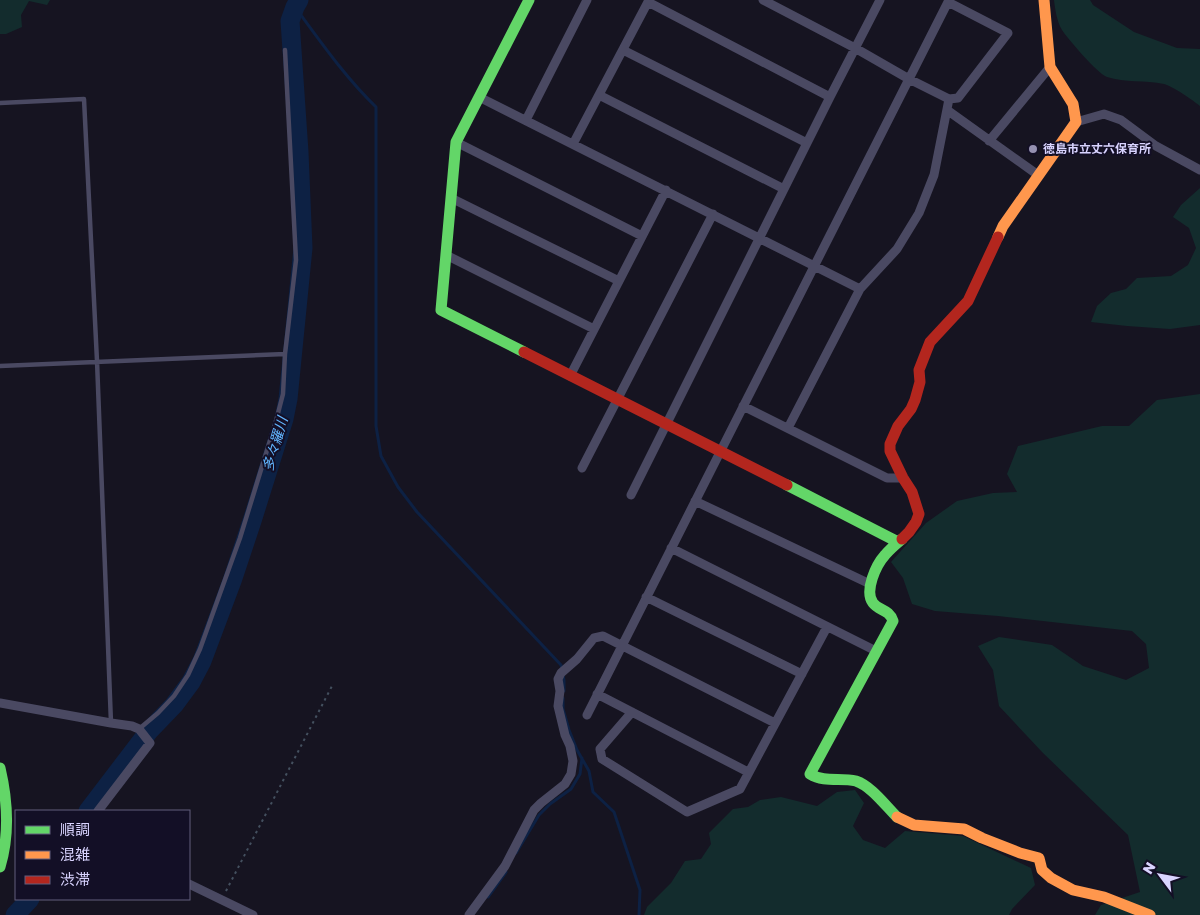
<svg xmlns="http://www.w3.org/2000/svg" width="1200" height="915" viewBox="0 0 1200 915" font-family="'Golos Text','Noto Sans JP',sans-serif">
  <rect width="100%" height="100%" fill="#161421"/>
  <!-- green -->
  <path fill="#132c2d" d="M0,0H50L47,5L29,1L21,15L22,27L6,34H0Z
    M1054,0H1090L1093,5L1134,32L1177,48L1200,49V106C1193,100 1172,86 1164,84C1145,80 1125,83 1107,77C1098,74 1067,38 1062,30C1057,22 1055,9 1054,0Z
    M1200,188V325L1170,329L1127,326L1091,322L1097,306L1111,293L1126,289L1137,278L1171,276L1188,265L1196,248L1189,228L1173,217L1181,205Z
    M1200,394V915H1095L1101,905L1140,892L1128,835L1043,753L999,706L993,670L978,646L999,637L1052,645L1083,666L1126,680L1149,668L1146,644L1132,631L998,616L935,611L912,604L903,578L891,562L926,523L957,501L993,493L1017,492L1007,474L1018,446L1102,426H1129L1157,400Z
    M855,790L864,803L853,826L863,840L885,848L905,831L963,836L1031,868L1035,885L1012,909L1009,915H644L647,907L671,883L685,861L701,859L711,844L709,833L733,809L748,807L760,800L781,797L817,806L837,792Z"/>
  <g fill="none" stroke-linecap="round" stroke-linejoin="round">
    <!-- stream -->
    <path stroke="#0d2144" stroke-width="3" d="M295,7C320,41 345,77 376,107V426L381,456L398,487L417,512L561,665L562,669
      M563,675L564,680V691
      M563,698V709L569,730L577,750L589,771L593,792L614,812L640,890L639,915
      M516,853L539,815L550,804L571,789L580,774L582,758
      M488,897L506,872"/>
    <!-- river -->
    <path stroke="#0d2144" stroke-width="19" d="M88,811L149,731L174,705L191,682L202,661L232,581L252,521L284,419L288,399L303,248L299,152L290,21L295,7L299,0
      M15,915L30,899"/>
    <!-- path -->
    <path stroke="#44505f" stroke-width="2" stroke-dasharray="2.5 4" stroke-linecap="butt" d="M226,891L333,684"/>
    <!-- lane -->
    <path stroke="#4a4962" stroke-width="4.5" d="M0,103L84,99L97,361L111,723
      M0,366L285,354L296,260L285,50
      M139,729L158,713L174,696L188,675L200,649L240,538L276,421L283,394L285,354"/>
    <!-- street -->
    <path stroke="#4a4962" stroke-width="9" d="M763,0L855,48L909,79L949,99L958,98L1008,33L948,2
      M648,2L830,97
      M623,50L807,143
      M599,95L784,189
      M479,97L860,289
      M947,110L1038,175
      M526,120L587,0
      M1076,122L1104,114L1121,120L1156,146L1200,170
      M989,141L1050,67
      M456,142L642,236
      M573,144L649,0
      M451,198L619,281
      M446,255L594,329
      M570,376L666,190
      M743,406L887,478H903
      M788,428L860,289L897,249L919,213L934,175L949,99
      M582,468L713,214
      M631,495L830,97L880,0
      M695,501L870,584
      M671,548L876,651
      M646,597L802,674
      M597,694L748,772
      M0,703L111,723L132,726L139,729L150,743L98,811
      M632,712L600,749L602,759L687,812L740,789L827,627
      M587,715L949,0
      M189,884L253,915
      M469,915L505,866L534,810L541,803L565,784L571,774L573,761L570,746L565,735L558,706L560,691L558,679L561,673L577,659L594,638L603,636L775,723"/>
    <!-- fast -->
    <path stroke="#63d668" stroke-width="11" d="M524,352L441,310L456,142L529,0
      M787,485L898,542
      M0,768C8,802 10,834 0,867
      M897,817C885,805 871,786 856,781C841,777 825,783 810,774L893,621C889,609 879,611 873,603C864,591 876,565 885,555C890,549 896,544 902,539"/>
    <!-- slow -->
    <path stroke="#ff974d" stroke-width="11" d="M998,237L1003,226L1076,122L1073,104L1050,67L1044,0
      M897,817L914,825L964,829L982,838L1020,853L1039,858L1042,870L1051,878L1073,890L1104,897L1150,915"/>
    <!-- jam -->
    <path stroke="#b3261e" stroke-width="11" d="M524,352L787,485
      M902,539L909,532L916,522L919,514L912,492L903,478L890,451V444L898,426L911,409L915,400L920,382L919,370L930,342L968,301L998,237"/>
  </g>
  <!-- markers -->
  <circle fill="#9591b1" stroke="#130f26" stroke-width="2" cx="1033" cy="149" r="5"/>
  <g text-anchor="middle" stroke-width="4" stroke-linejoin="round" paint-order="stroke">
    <!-- poi labels -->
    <g font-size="12" font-weight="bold" fill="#d9d4ff" stroke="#130f26" text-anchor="start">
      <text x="1043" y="153">徳島市立丈六保育所</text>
    </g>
    <!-- water labels -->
    <g font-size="14" font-style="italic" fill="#62b6ff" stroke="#130f26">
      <text transform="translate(275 444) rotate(-74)" y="5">多々羅川</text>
    </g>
  </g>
  <!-- legend -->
  <rect x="15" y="810" width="175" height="90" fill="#130f26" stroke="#625e7d"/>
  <rect x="25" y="826" width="25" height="8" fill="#63d668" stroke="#625e7d"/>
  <text x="60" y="835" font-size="15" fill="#d9d4ff">順調</text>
  <rect x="25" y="851" width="25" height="8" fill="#ff974d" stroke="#625e7d"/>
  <text x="60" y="860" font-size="15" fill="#d9d4ff">混雑</text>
  <rect x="25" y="876" width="25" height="8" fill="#b3261e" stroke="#625e7d"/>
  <text x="60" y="885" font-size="15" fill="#d9d4ff">渋滞</text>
  <!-- north arrow -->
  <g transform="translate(1160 875) rotate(302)" stroke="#130f26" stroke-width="4" paint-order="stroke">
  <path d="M0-4L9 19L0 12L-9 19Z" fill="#d9d4ff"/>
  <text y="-8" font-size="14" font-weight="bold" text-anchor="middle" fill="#d9d4ff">N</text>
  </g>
</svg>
